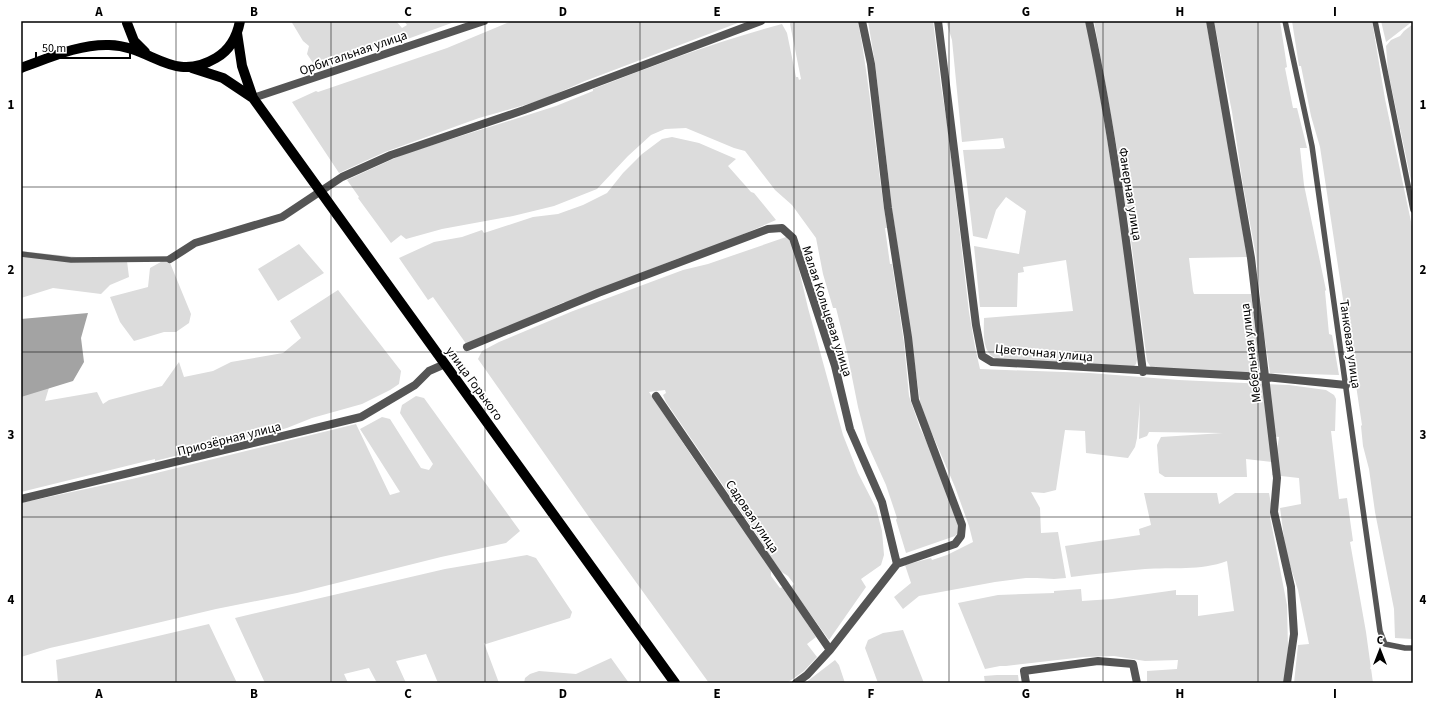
<svg xmlns="http://www.w3.org/2000/svg" width="1434" height="704" viewBox="0 0 1434 704" font-family="'Source Sans 3',sans-serif">
  <rect width="100%" height="100%" fill="#fff"/>
  <!-- green -->
  <path fill="#dcdcdc" d="M291,21H396L402,28L407,25L404,21H457L391,45L388,38L375,45L373,48L356,56L332,66L312,70L315,66L307,54L309,46L303,41Z
    M512,21H743L585,81L542,100L479,118L385,152L339,173L292,102L316,91L318,92L447,48Z
    M791,21H858C871,90 876,159 887,228H885L890,264H892L904,343L909,396L920,428L935,459L958,525L957,534L955,536L906,553L896,520L897,518L886,485L867,443L858,407L847,352L836,308H833L823,274L816,238L792,205L775,190L745,151L734,148L686,128L665,129L651,135L628,156L597,189L554,206L513,216L442,229L406,239L401,235L391,243L358,198L359,197L347,180L404,154L556,106L593,91V89C655,65 717,41 782,24L787,33L796,77H798L799,80L801,79L790,24Z
    M868,21H933L941,86L947,123L969,312L975,347L980,369L1090,373L1179,380L1289,385L1326,390L1334,395L1336,399L1335,431H1331L1339,499L1347,498L1353,541L1350,542L1366,632L1373,683H1294L1298,645L1309,644L1298,590L1286,553L1280,508L1301,504L1299,478L1272,475L1276,458L1279,437L1271,436L1272,462L1246,459L1247,477H1165L1159,473L1157,445L1161,437L1223,433L1149,432L1147,436L1139,439L1140,402L1137,438L1135,447L1128,458L1086,453L1085,431L1065,430L1056,490L1044,493L1031,492L1040,508L1041,533L1058,532L1066,578L1054,579L1037,578H1026L995,582L919,596L903,609L894,597L911,583L905,565L931,558L932,560L947,555L973,542L969,526L955,487L921,408L892,208L875,63Z
    M946,21H1085L1090,37C1108,144 1127,252 1137,360L1136,364L1133,367L998,359C981,354 984,332 984,318L1073,311L1066,260L1023,267L1024,272L1018,273L1017,307H980L974,246L1019,254L1026,211L1006,197L996,210L987,239L973,236L963,150L999,149L1005,148L1003,138L962,142L952,40Z
    M1094,21H1206L1222,110L1247,257L1189,258L1193,291L1194,294H1251L1260,366L1258,373L1152,369L1147,361L1129,226L1117,149Z
    M1214,21H1280L1287,67L1285,68L1293,108H1297L1307,148H1300L1304,185L1326,290L1325,291L1329,334L1332,335L1339,375L1270,373L1264,333L1256,256L1243,185L1232,112Z
    M1292,21H1372L1385,99L1413,231V639L1395,638L1394,609L1375,512L1369,469L1363,446L1361,426L1362,425L1320,147L1311,116L1301,66H1299Z
    M1381,21H1413L1386,42Z
    M1413,24V190L1388,71L1386,46L1391,40L1400,36L1404,31Z
    M672,137L699,143L736,159L728,166L751,192L754,193L776,220L702,252L679,258L565,303L564,302L467,345L433,297L428,300L399,258L434,242L462,237L482,230L484,233L533,217L558,214L583,205L607,193L623,173L642,154L662,139Z
    M789,236L792,240L808,308L843,435L858,473L876,508L882,531L884,555L881,565L861,579L866,587L829,640L791,587L794,584L788,576L780,571L753,529L666,402L663,395L666,393L665,390L649,392L691,455L771,569V576L780,588L783,587L816,637L807,644L817,657L804,671L787,683H709L591,520L478,359L482,351L499,342L573,311L683,270L708,264Z
    M299,244L324,273L278,301L258,269Z
    M21,251L123,262L127,261L129,277L110,285L101,294L53,288L21,298Z
    M168,258L191,314L189,323L176,332H164L134,341L120,322L110,297L148,287L150,268Z
    M338,290L401,371L399,384L390,390L362,404L312,418L287,428L261,435L207,445L183,454L155,461V459L21,492V386L51,381L45,401L97,392L103,404L109,400L162,386L179,362L184,377L213,371L231,362L283,353L301,338L290,321Z
    M416,396L424,398L520,531L506,543L441,557L297,593L216,609L81,641L50,648L21,657V503L132,479L356,424L390,495L400,492L360,429L382,417L390,419L421,468L429,470L433,464L400,413L402,405Z
    M1144,493H1217L1219,504L1235,493H1269L1272,509V516L1270,517L1287,605L1288,648L1286,683H1147V671L1177,669L1178,660L1145,661L1114,656L1084,657L1006,666H1000L985,669L958,603L998,595L1054,593V591L1081,589L1082,601L1112,599L1176,590V595H1198V616L1234,611L1227,561C1200,571 1172,567 1145,569C1120,571 1095,574 1071,577L1065,546L1140,535L1139,529L1151,525Z
    M527,555L536,558L572,612L570,618L486,644L484,643L499,683H438L426,654L396,661L406,683H377L369,668L344,674L348,683H265L235,618L445,569Z
    M209,624L237,683H58L56,660Z
    M903,630L924,683H878L865,648L868,640L883,633Z
    M611,658L629,683H524L525,678L530,674L539,671L576,674Z
    M835,660L839,665L845,683H805Z
    M997,675H1018L1019,683H985L984,676Z"/>
  <!-- water -->
  <path fill="#a3a3a3" d="M88,313L81,338L84,362L73,381L21,397V319Z"/>
  <g fill="none" stroke-linecap="round" stroke-linejoin="round">
    <!-- lane -->
    <path stroke="#555" stroke-width="5.5" d="M1285,21L1312,146L1380,631L1385,644L1405,648H1413
      M1375,21L1413,210
      M21,254L71,260L170,259"/>
    <!-- street -->
    <path stroke="#555" stroke-width="8" d="M938,21L976,325L982,356L992,362L1264,377L1346,385
      M1089,21C1114,137 1128,254 1143,372
      M1210,21L1251,258L1277,478L1274,512L1291,587L1294,634L1287,683
      M253,98L484,21
      M170,259L195,243L282,217L342,177L391,155L524,110L761,21
      M467,347L598,293L768,229L782,228L793,238L835,366L850,429L882,502L897,564
      M656,396L830,650
      M21,499L361,417L415,385L429,371L445,364
      M796,683L807,675L830,650L897,564L955,544L961,536L962,525L915,400L908,337L888,208L871,64L862,21
      M1026,683L1024,671L1098,661L1133,664L1137,683"/>
    <!-- primary -->
    <path stroke="#000" stroke-width="10" d="M127,21V23L134,41L145,52
      M237,33L242,66L253,98L675,683
      M21,68C49,58 79,44 109,45C152,46 172,84 216,58C230,50 237,37 240,21
      M192,68L223,78L253,98"/>
  </g>
  <!-- grid -->
  <path fill="none" stroke="#000" stroke-width="1" stroke-opacity="0.55" d="M176,21V683M331,21V683M485,21V683M640,21V683M794,21V683M949,21V683M1103,21V683M1258,21V683M21,187H1413M21,352H1413M21,517H1413"/>
  <g text-anchor="middle" stroke-width="3.5" stroke-linejoin="round" paint-order="stroke">
    <!-- street labels -->
    <g font-size="13" fill="#000" stroke="#fff">
      <text transform="translate(353 52) rotate(-19)" y="5">Орбитальная улица</text>
      <text transform="translate(1131 194) rotate(81)" y="5">Фанерная улица</text>
      <text transform="translate(828 311) rotate(72)" y="5">Малая Кольцевая улица</text>
      <text transform="translate(1351 344) rotate(82)" y="5">Танковая улица</text>
      <text transform="translate(1044 352) rotate(5)" y="5">Цветочная улица</text>
      <text transform="translate(1250 353) rotate(-97)" y="5">Мебельная улица</text>
      <text transform="translate(475 383) rotate(54)" y="5">улица Горького</text>
      <text transform="translate(229 438) rotate(-14)" y="5">Приозёрная улица</text>
      <text transform="translate(753 516) rotate(56)" y="5">Садовая улица</text>
    </g>
  </g>
  <!-- border -->
  <rect width="1434" height="704" fill="none" stroke="#ffffff" stroke-width="44"/>
  <!-- north arrow -->
  <g transform="translate(1380 650)" stroke="#ffffff" stroke-width="3" paint-order="stroke">
  <path d="M0-3L7 15L0 10L-7 15Z" fill="#000000"/>
  <text y="-6" font-size="11" font-weight="bold" text-anchor="middle" fill="#000000">С</text>
  </g>
  <!-- scale -->
  <path d="M36 52v6h94v-6" fill="none" stroke="#000000" stroke-width="2"/>
  <text x="42" y="52" font-size="12" fill="#000000" stroke="#ffffff" stroke-width="3" paint-order="stroke">50 m</text>
  <rect x="22" y="22" width="1390" height="660" fill="none" stroke="#000" stroke-width="1.5"/>
  <g font-size="13" text-anchor="middle" font-weight="bold" fill="#000">
    <text x="99" y="16">A</text>
    <text x="254" y="16">B</text>
    <text x="408" y="16">C</text>
    <text x="563" y="16">D</text>
    <text x="717" y="16">E</text>
    <text x="871" y="16">F</text>
    <text x="1026" y="16">G</text>
    <text x="1180" y="16">H</text>
    <text x="1335" y="16">I</text>
    <text x="11" y="109">1</text>
    <text x="1423" y="109">1</text>
    <text x="11" y="274">2</text>
    <text x="1423" y="274">2</text>
    <text x="11" y="439">3</text>
    <text x="1423" y="439">3</text>
    <text x="11" y="604">4</text>
    <text x="1423" y="604">4</text>
    <text x="99" y="698">A</text>
    <text x="254" y="698">B</text>
    <text x="408" y="698">C</text>
    <text x="563" y="698">D</text>
    <text x="717" y="698">E</text>
    <text x="871" y="698">F</text>
    <text x="1026" y="698">G</text>
    <text x="1180" y="698">H</text>
    <text x="1335" y="698">I</text>
  </g>
</svg>
